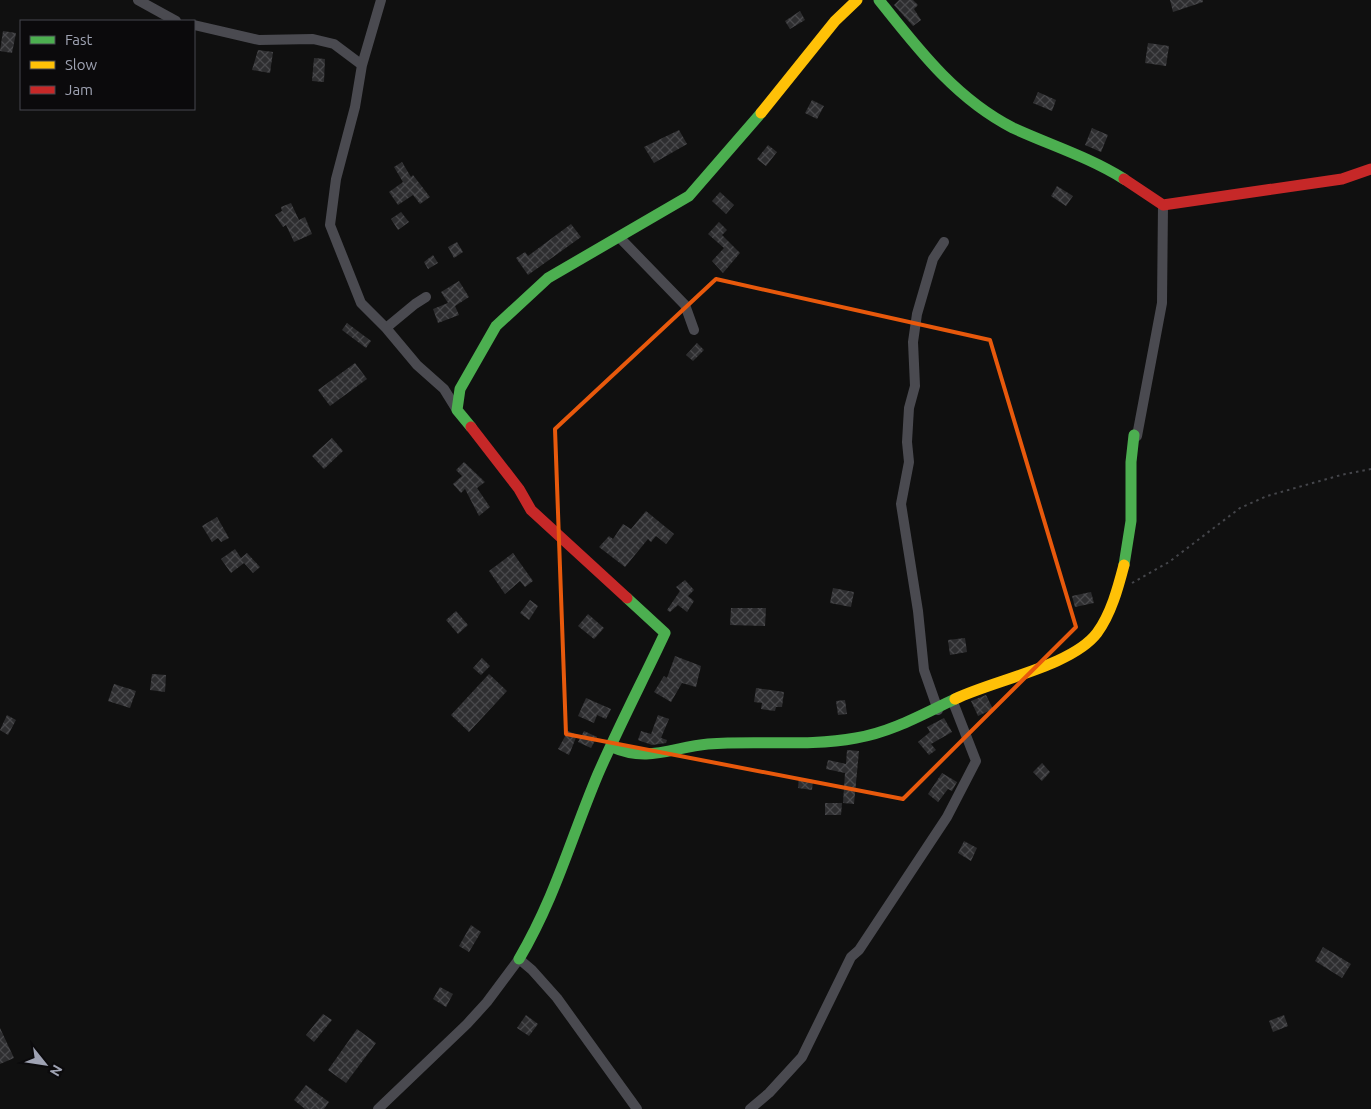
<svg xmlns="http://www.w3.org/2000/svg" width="1371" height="1109" viewBox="0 0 1371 1109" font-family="Ubuntu,sans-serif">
  <defs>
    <pattern id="building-cross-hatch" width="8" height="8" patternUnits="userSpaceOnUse" patternTransform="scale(1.25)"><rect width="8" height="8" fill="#2e2e30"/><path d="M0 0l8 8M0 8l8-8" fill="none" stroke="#49494c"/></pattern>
  </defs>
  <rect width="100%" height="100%" fill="#101010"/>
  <!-- building -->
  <path fill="url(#building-cross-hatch)" d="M899,0H913L918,5L914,9L921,20L913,26L894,5Z
    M1170,0H1203V2L1173,12Z
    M800,11L805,20L790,29L785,21Z
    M3,31L16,33L12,53L0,51Z
    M1148,43L1169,46L1166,66L1145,63Z
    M258,50L273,52L270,73L252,70Z
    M314,58L325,59L324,82L312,81Z
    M1038,92L1056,100L1052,111L1033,103Z
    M812,100L824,106L817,119L805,113Z
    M1092,128L1108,135L1101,152L1085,145Z
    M679,130L687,144L654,163L644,147Z
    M768,145L777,152L766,166L757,159Z
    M402,162L411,177L413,175L430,197L420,204L413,195L398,205L389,192L403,182L394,167Z
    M1057,186L1073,196L1066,206L1051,196Z
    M720,192L734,205L726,214L712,201Z
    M291,203L299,220L305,217L312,234L294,242L286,225L283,227L275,215L282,211L281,207Z
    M401,212L409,222L398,230L391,219Z
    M719,222L727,230L722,235L740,253L723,273L712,261L724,248L708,234Z
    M571,224L581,237L528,275L516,258L525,252L528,256Z
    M457,242L463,252L454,258L448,247Z
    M433,255L438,263L428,269L424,262Z
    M459,281L469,297L455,306L459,315L438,323L433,309L448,303L441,292Z
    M347,323L371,341L366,348L342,330Z
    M697,343L704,350L693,361L686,355Z
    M355,363L367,379L330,406L318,390Z
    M332,438L343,451L324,469L312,456Z
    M464,462L485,482L477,488L490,507L479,516L465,489L461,493L453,484L462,476L456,470Z
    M646,511L674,534L666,544L656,536L651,542L648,539L625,567L599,547L609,536L613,539L623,524L631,529Z
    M217,517L229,538L221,542L218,538L212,542L202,526Z
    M235,549L241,558L247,553L260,567L253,573L244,563L231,573L221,559Z
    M513,553L533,581L525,587L520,581L505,594L489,571Z
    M685,580L694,590L688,596L694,601L687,612L678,605L670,612L667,610L680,591L676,587Z
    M833,588L854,592L851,607L830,603Z
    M1091,592L1094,603L1075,607L1072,596Z
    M530,600L538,606L529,620L520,613Z
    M731,608H766L765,626L730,625Z
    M456,611L468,625L458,634L446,620Z
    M588,614L604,628L594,639L578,626Z
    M965,638L967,652L950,655L948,640Z
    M675,656L701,666L696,687L682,683L671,702L654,692L664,676L667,678Z
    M482,658L490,666L481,675L473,668Z
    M152,674L166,675L165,692L150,690Z
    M489,674L507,691L469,732L451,715Z
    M114,684L136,691L130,708L108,701Z
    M756,688L784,692L782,707H776L775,711L761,709L762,703L754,702Z
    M986,695L993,709L978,716L971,701Z
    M586,698L611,709L606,719L597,715L594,723L578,716Z
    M845,700L847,714L838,715L836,701Z
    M7,715L16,720L8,735L0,730Z
    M658,715L669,719L661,738L667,740L666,743L652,745L638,740L641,731L651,734Z
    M944,718L952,732L931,744L936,750L929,755L918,742L930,732L927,727Z
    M568,731L577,735L569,755L558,749Z
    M584,731L597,737L591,748L578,742Z
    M847,750L859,751L854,804L843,803L845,773L826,769L828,760L846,764Z
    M1042,763L1050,772L1042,781L1033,772Z
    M942,773L957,782L952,791L948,789L938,802L928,794Z
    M799,778L813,780L812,790L798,788Z
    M825,803H842L841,815H825Z
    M964,841L977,848L971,861L958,853Z
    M471,925L481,932L469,952L459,946Z
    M1323,947L1351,964L1342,978L1315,961Z
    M440,987L453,994L446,1007L433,999Z
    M323,1014L332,1020L314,1042L306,1035Z
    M526,1015L538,1024L529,1036L517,1028Z
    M1284,1015L1288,1026L1273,1032L1269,1021Z
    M0,1028L14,1058L0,1064Z
    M357,1029L376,1043L346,1083L328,1070Z
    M306,1085L329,1102L324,1109H305L294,1100Z"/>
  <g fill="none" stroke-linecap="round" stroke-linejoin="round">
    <!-- path -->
    <path stroke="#45464b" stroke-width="2" stroke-dasharray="2.5 4" stroke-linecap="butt" d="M1132,583L1169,562L1240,508L1267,496L1341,475L1371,469"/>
    <!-- street -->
    <path stroke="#4a4a50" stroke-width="10" d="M138,0L176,21
      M381,0L362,65L355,107L336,179L330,225L361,303L386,328L417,365L444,389L457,410
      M194,25L259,40L313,39L334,44L362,65
      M620,238L685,305L694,330
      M386,328L415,304L426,297
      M1137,436L1162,303L1163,205
      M938,710L924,670L918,611L901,504L909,462L907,442L909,408L915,386L913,342L917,314L933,259L944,242
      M378,1109L467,1024L487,1002L519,959L532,970L557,998L637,1109
      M750,1109L769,1093L802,1057L851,957L859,950L947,817L976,761L953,702"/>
    <!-- fast -->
    <path stroke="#4caf50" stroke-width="11" d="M879,0C918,49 956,99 1013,128C1050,145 1089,157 1124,179
      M471,427L457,410L460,389L496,326L548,278L689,196L761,113
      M1124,565L1131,521V462L1134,435
      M612,747C648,763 673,747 708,744C758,740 808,747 856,738C892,732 923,714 955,699
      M519,959C555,898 571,838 598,774C619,726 643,680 665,633L627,598"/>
    <!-- slow -->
    <path stroke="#ffc107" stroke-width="11" d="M761,113L835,21L857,0
      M955,699C994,680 1072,666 1097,633C1111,614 1118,588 1124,565"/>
    <!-- jam -->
    <path stroke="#c62828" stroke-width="11" d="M1124,179L1163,205L1342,179L1371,169
      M471,427L519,489L531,510L627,598"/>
  </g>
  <!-- marked area -->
  <path fill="none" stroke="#e8590c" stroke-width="4" stroke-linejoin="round" d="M716,279L990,340L1076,627L903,799L566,734L555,429Z"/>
  <!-- legend -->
  <rect x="20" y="20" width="175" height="90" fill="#0b0a0c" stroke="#46474f"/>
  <rect x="30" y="36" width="25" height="8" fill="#4caf50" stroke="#46474f"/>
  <text x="65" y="45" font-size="15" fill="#9fa3b3">Fast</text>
  <rect x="30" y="61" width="25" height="8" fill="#ffc107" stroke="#46474f"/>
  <text x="65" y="70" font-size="15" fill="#9fa3b3">Slow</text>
  <rect x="30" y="86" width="25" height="8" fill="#c62828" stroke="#46474f"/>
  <text x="65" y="95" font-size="15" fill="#9fa3b3">Jam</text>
  <!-- north arrow -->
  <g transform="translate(45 1064) rotate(120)" stroke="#0b0a0c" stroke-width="4" paint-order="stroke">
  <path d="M0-4L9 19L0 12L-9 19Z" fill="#9fa3b3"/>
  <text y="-8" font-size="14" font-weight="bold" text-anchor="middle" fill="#9fa3b3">N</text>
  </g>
</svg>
